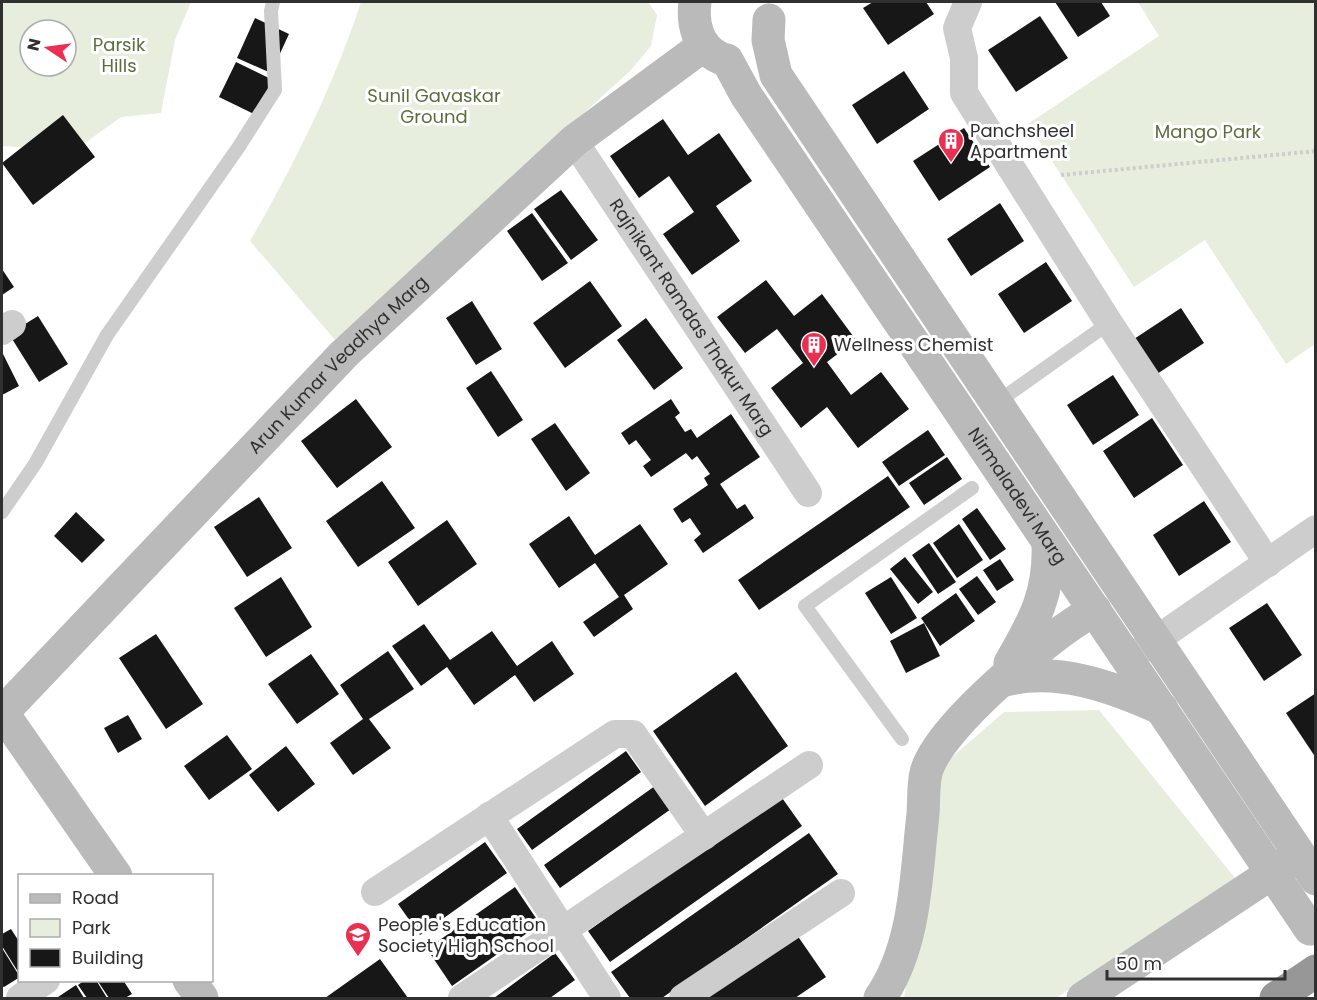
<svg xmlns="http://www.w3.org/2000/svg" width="1317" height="1000" viewBox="0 0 1317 1000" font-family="Poppins,sans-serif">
  <rect width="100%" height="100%" fill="#fff"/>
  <!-- green -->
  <path fill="#e8eede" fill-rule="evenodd" d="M2,2H191L175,40L161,113L121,117L74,151L2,146ZM30,30H66V66H30Z
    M361,2H648L657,15L651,46L630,71L335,340L250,241C294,165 334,85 361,2Z
    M1138,2H1315V344L1286,364L1205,240L1134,287L1028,124L1159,36Z
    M1099,710L1235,878L1056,998H904L943,765L1004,712Z"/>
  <!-- building -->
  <path fill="#171717" d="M873,2H926L934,14L888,45L863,8Z
    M1055,2H1101L1110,16L1078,37Z
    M1040,16L1068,58L1016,92L988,50Z
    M255,18L289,34L271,73L237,58Z
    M236,62L273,80L256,115L219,97Z
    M904,71L929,109L877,144L852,105Z
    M63,115L95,157L33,205L2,163Z
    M663,119L688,155L719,133L752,181L716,206L740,241L692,275L663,234L694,212L669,176L639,198L610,156Z
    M964,128L990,167L939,201L913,161Z
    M561,190L598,240L571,260L534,209Z
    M1000,203L1024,241L971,276L947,239Z
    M532,213L568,263L542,281L507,231Z
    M1046,262L1072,301L1024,333L998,294Z
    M2,269L14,287L2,295Z
    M766,280L794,316L822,294L856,340L827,362L851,395L881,372L909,409L858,448L827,407L801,428L771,388L803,363L777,329L745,353L717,317Z
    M590,281L622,326L565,368L533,323Z
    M472,301L502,349L476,365L446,318Z
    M1181,308L1204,343L1157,374L1134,339Z
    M38,316L68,364L39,382L9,334Z
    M646,318L683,368L654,390L617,340Z
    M2,352L19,386L2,395Z
    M491,371L523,420L498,437L466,388Z
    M1113,375L1139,415L1093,445L1067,405Z
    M356,399L392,447L337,488L301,441Z
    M671,399L680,413L675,417L685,432L691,429L697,438L731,414L760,457L720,484L737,509L745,504L754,518L703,553L694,540L701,534L690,518L682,523L673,509L708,485L704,478L710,474L697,456L692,460L686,453L651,477L643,466L651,460L636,440L629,445L621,433Z
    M1152,418L1183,465L1134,498L1103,451Z
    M555,423L590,473L566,491L531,439Z
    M928,430L945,455L899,486L882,462Z
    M947,457L962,479L924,505L909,483Z
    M888,476L910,507L759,610L738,580Z
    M382,481L415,528L358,567L326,521Z
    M259,497L292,548L247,577L214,527Z
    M1204,501L1231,542L1179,576L1153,535Z
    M977,508L1006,549L990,560L962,519Z
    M76,512L105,540L82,563L54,536Z
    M569,516L595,555L640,524L668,564L624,595L633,609L594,637L583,622L619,597L595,563L559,588L529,544Z
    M447,520L477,564L418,606L388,562Z
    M959,524L983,560L957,578L933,543Z
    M929,543L956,582L938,594L912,555Z
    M905,557L933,592L918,604L890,569Z
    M1000,559L1014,580L997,591L983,570Z
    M977,576L996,602L978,615L959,589Z
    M281,577L312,627L266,657L234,608Z
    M891,577L917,618L891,634L865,593Z
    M956,593L975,621L940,646L921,618Z
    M1267,603L1302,655L1264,681L1229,628Z
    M924,623L940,656L906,673L890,641Z
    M424,624L450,660L492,631L517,666L552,641L574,674L534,702L515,675L474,705L447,667L421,686L392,646Z
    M156,634L203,704L166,729L119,658Z
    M388,651L414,689L369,719L391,748L353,775L330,743L363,719L340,685Z
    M311,654L339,694L297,724L268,684Z
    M736,672L788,746L705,806L653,731Z
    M1316,693V758L1286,713Z
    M128,715L142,739L118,753L104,728Z
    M227,735L252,769L209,800L184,766Z
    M286,746L315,784L278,812L249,775Z
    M626,751L641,772L532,850L517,829Z
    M655,786L671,809L560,888L544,865Z
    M780,795L802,826L610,962L588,931Z
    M809,833L838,874L662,998H630L611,972Z
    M485,842L507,873L420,935L398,904Z
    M515,887L540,924L452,986L427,949Z
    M11,929L20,943V975L2,946V934Z
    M797,935L826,977L795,998H707Z
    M2,948L20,977L4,987L2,986Z
    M555,953L575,980L550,998H494Z
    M380,959L408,998H325Z
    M85,980H96L107,998H87L78,985Z
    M97,980H123L132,994L125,998H109Z
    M76,985L84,998H59L58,997Z"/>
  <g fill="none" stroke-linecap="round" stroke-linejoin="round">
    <!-- path -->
    <path stroke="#cdcdcd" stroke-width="4" stroke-dasharray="3 3" stroke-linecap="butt" d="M1061,175L1316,151"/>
    <!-- lane -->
    <path stroke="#cdcdcd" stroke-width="14" d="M996,403L1109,323
      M2,512L35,464L107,335L238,148L275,90L271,11L273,2
      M902,739L805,606L972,488"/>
    <!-- street -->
    <g stroke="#cdcdcd" stroke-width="28">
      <path d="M968,2L957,28L964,58V93L1109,323L1268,563"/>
      <path id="s1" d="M574,141L808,493"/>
      <path d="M2,331L12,324"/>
      <path d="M1137,653L1316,529"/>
      <path d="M489,816L607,998"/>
      <path d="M375,892L615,734H633L704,836"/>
      <path d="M20,998L46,980"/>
      <path d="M462,998L809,765"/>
      <path d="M683,998L841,893"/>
    </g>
    <!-- secondary -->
    <g stroke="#bababa" stroke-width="33">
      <path d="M695,2C692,24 698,48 720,58"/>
      <path d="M769,20L768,40L776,75L1316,879"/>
      <path id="s2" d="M727,60L746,95L1310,929"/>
      <path d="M1010,663C1035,620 1050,593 1048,542"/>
      <path d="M1001,681C1056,666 1111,686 1162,709"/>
      <path d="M2,712L116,876"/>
      <path id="s3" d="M2,713L344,354L574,141L703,46"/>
      <path d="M189,980L202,998"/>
      <path d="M880,998C916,946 916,875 923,814C924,801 923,785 926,773C937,727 1053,632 1095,610"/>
      <path d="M1083,998L1290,861"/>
    </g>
    <!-- highway -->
    <path stroke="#979797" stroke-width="33" d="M1276,998L1316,971"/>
  </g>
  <!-- icons -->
  <defs>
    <symbol id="building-pin" viewBox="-11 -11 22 30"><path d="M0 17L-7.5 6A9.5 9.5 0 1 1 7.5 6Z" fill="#eb2f51" stroke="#fff"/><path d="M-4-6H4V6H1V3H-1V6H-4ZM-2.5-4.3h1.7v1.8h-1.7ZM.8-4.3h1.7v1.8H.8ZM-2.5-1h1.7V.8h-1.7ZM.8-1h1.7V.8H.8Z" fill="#fff"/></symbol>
    <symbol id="school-pin" viewBox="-11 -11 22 30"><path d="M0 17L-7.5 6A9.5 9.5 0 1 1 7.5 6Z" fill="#eb2f51" stroke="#fff"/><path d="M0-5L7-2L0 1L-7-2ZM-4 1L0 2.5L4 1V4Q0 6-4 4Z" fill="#fff"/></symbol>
  </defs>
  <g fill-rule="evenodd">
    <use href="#building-pin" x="936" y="126" width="30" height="40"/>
    <use href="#building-pin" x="799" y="330" width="30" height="40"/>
    <use href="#school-pin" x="343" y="920" width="30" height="40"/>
  </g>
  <g text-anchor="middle" stroke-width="6" stroke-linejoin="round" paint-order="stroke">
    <!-- park labels -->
    <g font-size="18" fill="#596e3c" stroke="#fff">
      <text x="119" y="51">Parsik<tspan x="119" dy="21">Hills</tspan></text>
      <text x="434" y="102">Sunil Gavaskar<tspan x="434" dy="21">Ground</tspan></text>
      <text x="1208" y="138">Mango Park</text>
    </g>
    <!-- poi labels -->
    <g font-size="18" fill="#303030" stroke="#fff" text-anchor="start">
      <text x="970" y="137">Panchsheel<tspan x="970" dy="21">Apartment</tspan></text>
      <text x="834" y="351">Wellness Chemist</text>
      <text x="378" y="931">People's Education<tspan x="378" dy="21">Society High School</tspan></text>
    </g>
    <!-- street labels -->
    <g font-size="18" fill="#303030" stroke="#fff">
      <text dy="6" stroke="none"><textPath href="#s1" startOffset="212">Rajnikant Ramdas Thakur Marg</textPath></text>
      <text dy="6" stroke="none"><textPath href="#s3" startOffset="484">Arun Kumar Veadhya Marg</textPath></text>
      <text dy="6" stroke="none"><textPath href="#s2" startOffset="524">Nirmaladevi Marg</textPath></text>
    </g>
  </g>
  <!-- border -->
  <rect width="1317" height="1000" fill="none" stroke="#303030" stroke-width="6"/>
  <!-- legend -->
  <rect x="18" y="874" width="195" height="108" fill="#ffffff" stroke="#acacac" stroke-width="1.5"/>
  <rect x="30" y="894" width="30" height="9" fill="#bababa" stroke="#acacac" stroke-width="1.5"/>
  <text x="72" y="904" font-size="18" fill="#303030">Road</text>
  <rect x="30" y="919" width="30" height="18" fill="#e8eede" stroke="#acacac" stroke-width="1.5"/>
  <text x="72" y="934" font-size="18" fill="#303030">Park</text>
  <rect x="30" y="949" width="30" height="18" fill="#171717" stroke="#acacac" stroke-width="1.5"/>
  <text x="72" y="964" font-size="18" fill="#303030">Building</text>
  <!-- north arrow -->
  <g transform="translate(48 48) rotate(283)"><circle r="28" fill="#ffffff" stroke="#acacac" stroke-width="1.5"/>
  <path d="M0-4.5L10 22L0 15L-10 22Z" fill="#eb2f51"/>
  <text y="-9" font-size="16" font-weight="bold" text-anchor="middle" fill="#303030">N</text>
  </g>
  <!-- scale -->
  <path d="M1107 970v9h178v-9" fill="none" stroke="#303030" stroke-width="3"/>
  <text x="1116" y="970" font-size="18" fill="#303030" stroke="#ffffff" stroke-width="4.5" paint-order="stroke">50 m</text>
</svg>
